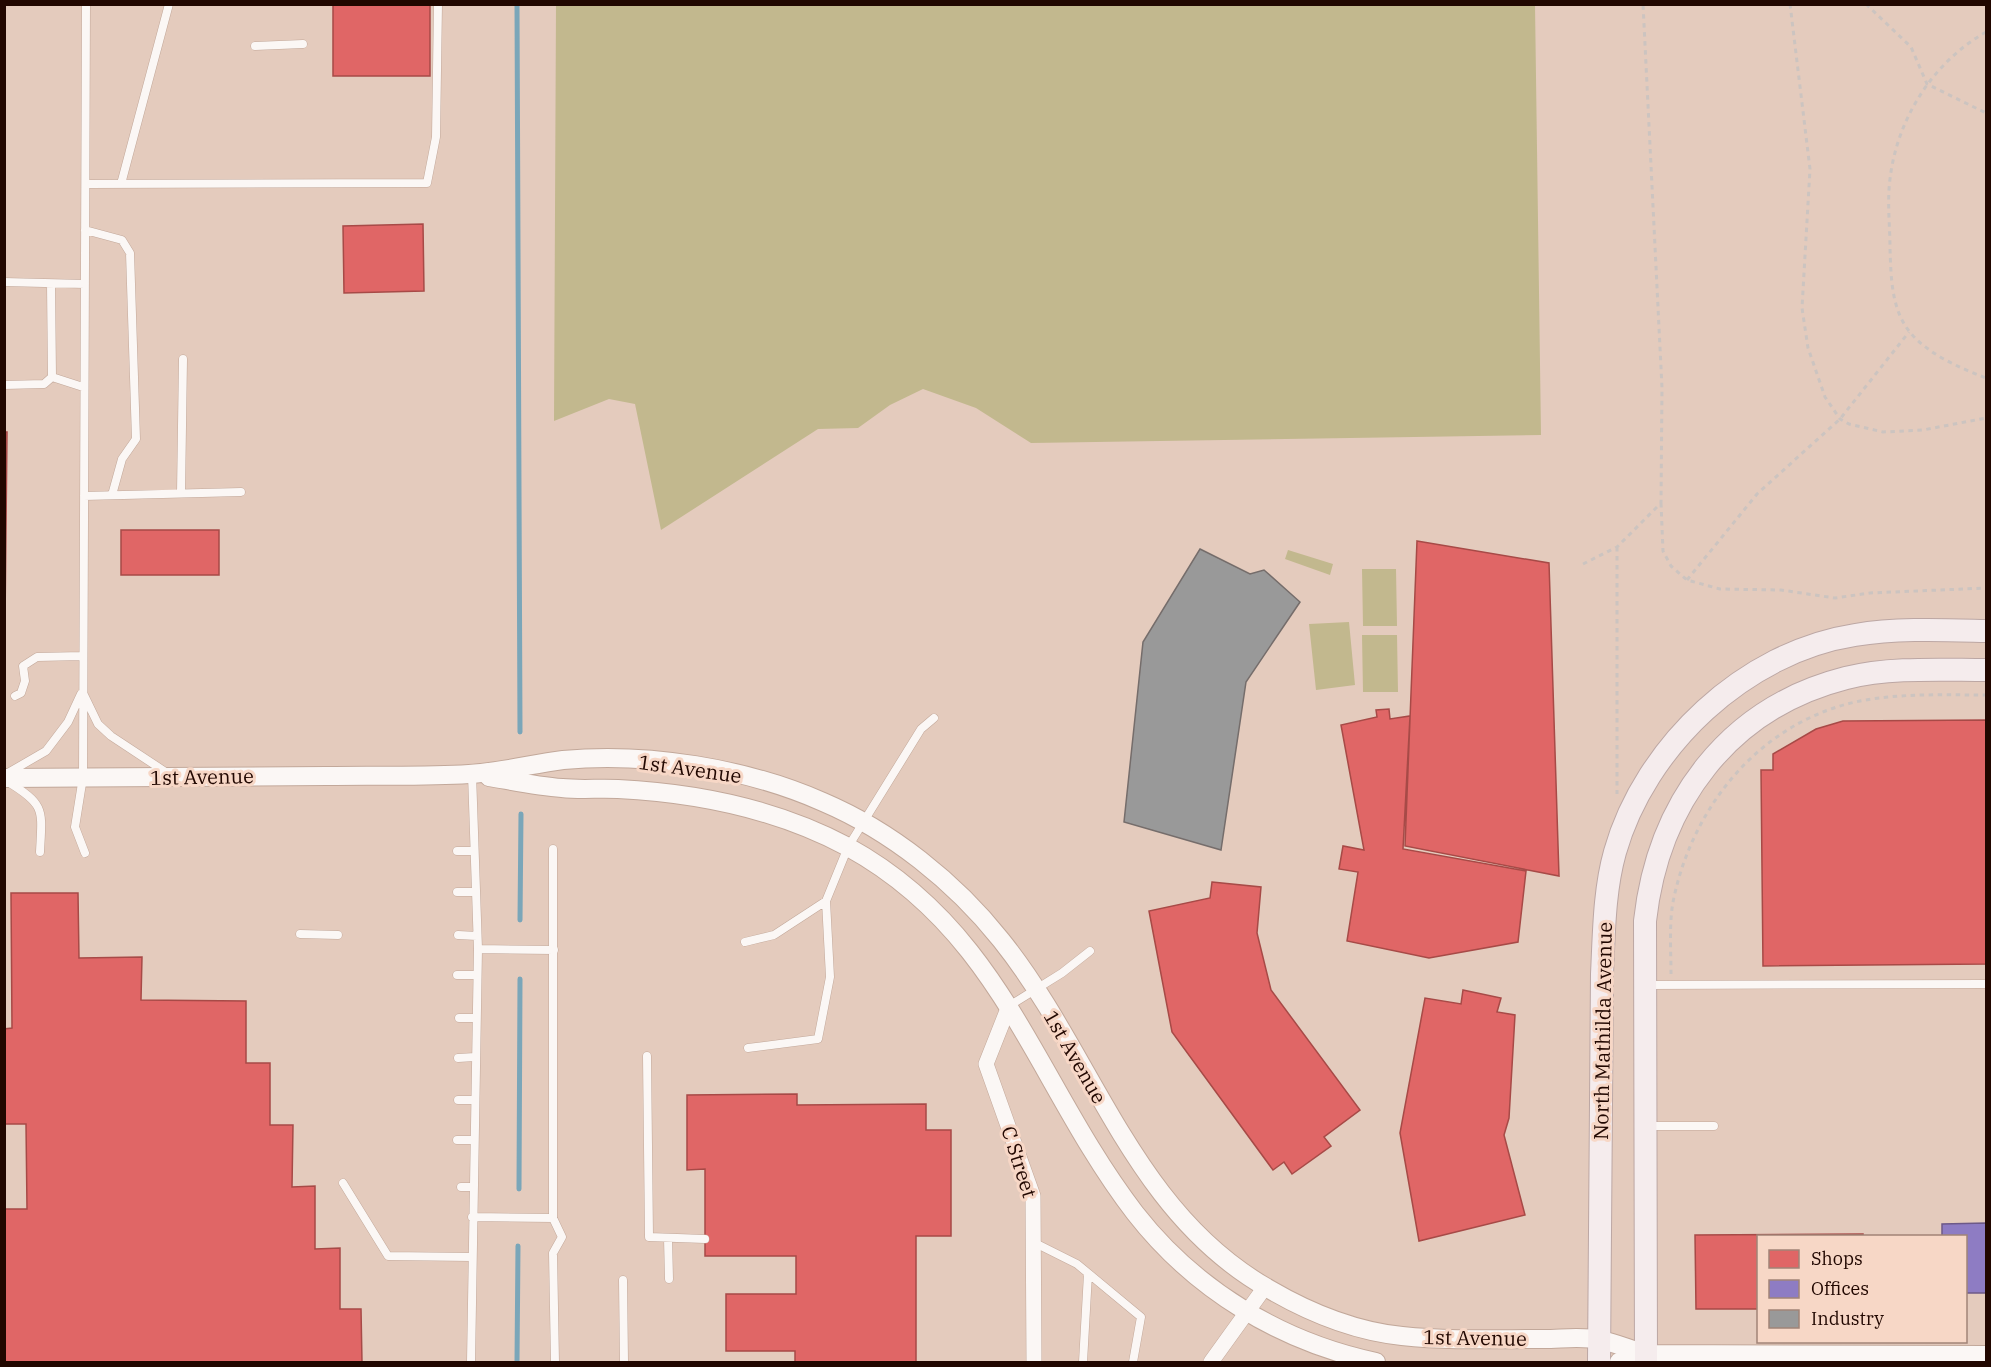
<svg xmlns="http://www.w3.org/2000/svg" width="1991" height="1367" viewBox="0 0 1991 1367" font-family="'IBM Plex Serif',serif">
  <rect width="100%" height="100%" fill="#e4cbbd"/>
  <!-- green -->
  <path fill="#c2b88e" d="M556,5H1535L1541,435L1031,443L976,408L923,389L890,405L858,428L818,429L661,530L635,404L609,399L554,421Z
    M1288,550L1333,564L1330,575L1285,559Z
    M1362,569H1396L1397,626H1363Z
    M1349,622L1355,685L1316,690L1309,624Z
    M1362,635H1397L1398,692H1363Z"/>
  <!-- shops -->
  <path fill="#e06666" stroke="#a74a47" stroke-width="1.5" d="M333,4H430V76H333Z
    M423,224L424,291L344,293L343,226Z
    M4,432H7L5,623H4Z
    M121,530H219V575H121Z
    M1417,541L1549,563L1559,876L1405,846Z
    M1389,709L1390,719L1410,716L1403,849L1526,871L1518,942L1429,958L1347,941L1358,872L1339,869L1343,846L1364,850L1341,725L1377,717L1376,710Z
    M1986,720V964L1763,966L1761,770H1773V754L1816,729L1843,721Z
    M1212,882L1261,887L1257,933L1271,990L1360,1110L1324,1137L1331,1146L1292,1174L1284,1162L1273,1170L1172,1032L1149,911L1210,898Z
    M11,893H78L79,958L142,957L141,1000L246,1001V1063H270V1125H293L292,1187L315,1186V1249L340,1248V1309H361L362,1362H4V1209H27L26,1124H5L4,1029L12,1028Z
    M1463,990L1501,998L1497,1012L1515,1015L1509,1118L1504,1135L1525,1215L1419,1241L1400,1133L1425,998L1461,1004Z
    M797,1094V1105L926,1104V1130H951V1236H916V1362H795V1351H726V1294H796V1256H705V1169L687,1170V1095Z
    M1863,1234V1236H1758V1309H1696L1695,1235Z"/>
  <!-- offices -->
  <path fill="#8e7cc3" stroke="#6d5988" stroke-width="1.5" d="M1986,1223V1293H1966V1236H1942V1224Z"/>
  <!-- industry -->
  <path fill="#999" stroke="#756d6b" stroke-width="1.5" d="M1200,549L1250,574L1264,570L1300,602L1246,682L1221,850L1124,822L1143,642Z"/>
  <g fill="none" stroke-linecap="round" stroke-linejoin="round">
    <!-- stream -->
    <path stroke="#7aa6b9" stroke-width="5" d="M517,4L520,732
      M520,920L521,814
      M519,1189L520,979
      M517,1362L518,1246"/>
    <defs>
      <path id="service" d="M255,46L303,44
        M86,184L427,183L436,137L438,4
        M121,184L169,4
        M85,230L122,240L130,253L136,439L122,459L112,495
        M4,282L85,284
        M51,284L52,377
        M52,377L83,387
        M4,385L44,384L52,377
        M181,493L183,359
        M84,496L241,492
        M84,695L98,724L111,736L167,773
        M15,696L21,693L25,681L23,666L37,657L82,656
        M8,773L46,751L68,722L81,694
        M8,782C46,805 42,810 40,852
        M553,849V1218L562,1237L553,1253L555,1362
        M457,851H474
        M85,853L75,827L83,777L86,4
        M457,892H475
        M300,934L338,935
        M458,935L477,936
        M745,942L774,935L826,901L848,847L921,729L934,718
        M478,949L554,950
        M457,975H476
        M1648,985L1986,984
        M1009,1006L1062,973L1090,951
        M459,1018H476
        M748,1048L818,1039L830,977L826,901
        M647,1056L649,1237L705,1239
        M458,1058L475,1057
        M458,1100H475
        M1648,1126H1714
        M457,1140H474
        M343,1183L388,1256L472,1257
        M461,1187H473
        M472,1217L553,1218
        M668,1238L669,1279
        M1033,1242L1077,1264L1141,1317L1133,1362
        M623,1280L624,1362
        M471,1362L478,949L472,774
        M1083,1362L1088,1274"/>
      <path id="minor" d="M1009,1006L986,1064L1033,1196L1034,1362
        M1211,1362L1265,1287"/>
      <path id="tertiary" d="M489,777C513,781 537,786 562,788C580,790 600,788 618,789C698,793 777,809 848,847C1003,932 1036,1084 1135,1213C1195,1290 1281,1342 1376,1362
        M4,778C112,777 219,777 327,776C374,775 422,777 469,774C501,772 532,764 563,760C647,752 746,768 823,802C891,831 955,882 1001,940C1094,1056 1132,1212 1269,1289C1310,1313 1354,1331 1402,1336C1449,1341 1497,1339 1544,1339C1562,1339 1583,1336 1601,1340C1616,1343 1631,1350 1646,1354L1986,1355
        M1619,1362L1646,1354"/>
      <path id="primary" d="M1599,1362L1602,974C1604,934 1604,891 1615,852C1645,746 1745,652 1855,635C1898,628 1943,630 1986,631
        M1646,1362L1645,921C1658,803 1728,708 1846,678C1891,667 1940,670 1986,670"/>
    </defs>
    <!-- service casing -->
    <use href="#service" stroke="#c2a89a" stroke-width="9"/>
    <!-- minor casing -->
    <use href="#minor" stroke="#c2a89a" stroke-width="16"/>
    <!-- tertiary casing -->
    <use href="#tertiary" stroke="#c2a89a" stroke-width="20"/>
    <!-- primary casing -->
    <use href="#primary" stroke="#bca7a4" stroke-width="24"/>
    <!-- path -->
    <path stroke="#ccc4c0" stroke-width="3" stroke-dasharray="4.5 4.5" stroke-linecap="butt" d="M1790,4L1810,169L1802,308L1808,348L1825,397L1840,419L1849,424L1883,432L1923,430L1986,418
      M1866,4L1911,47L1927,84L1986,113
      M1986,32C1933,62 1897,119 1890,179C1887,202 1890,226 1890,248C1891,276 1891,308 1909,331C1927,354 1960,368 1986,378
      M1661,503L1663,551L1671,566L1687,580L1720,589L1781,590L1835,598L1870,593L1986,588
      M1617,547V794
      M1583,564L1617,547L1661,503L1662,388L1643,4
      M1687,580L1757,494L1840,419L1909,332
      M1671,974C1671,951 1669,925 1673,902C1692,806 1761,721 1860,701C1901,693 1944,695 1986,695"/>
    <!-- service -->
    <use href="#service" stroke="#fbf7f5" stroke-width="8"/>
    <!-- minor -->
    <use href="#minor" stroke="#fbf7f5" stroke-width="15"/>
    <!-- tertiary -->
    <use href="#tertiary" stroke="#fbf7f5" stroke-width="18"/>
    <!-- primary -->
    <use href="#primary" stroke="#f5eced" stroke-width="22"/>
  </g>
  <g text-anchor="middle" stroke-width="6" stroke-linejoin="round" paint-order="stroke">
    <!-- street labels -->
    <g font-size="20" fill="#210700" stroke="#f7d7c6">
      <text transform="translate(690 769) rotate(8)" y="7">1st Avenue</text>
      <text transform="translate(202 777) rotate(-1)" y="7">1st Avenue</text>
      <text transform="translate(1603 1031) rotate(-89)" y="7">North Mathilda Avenue</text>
      <text transform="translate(1075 1057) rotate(60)" y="7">1st Avenue</text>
      <text transform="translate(1019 1162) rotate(72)" y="7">C Street</text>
      <text transform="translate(1475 1338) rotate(1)" y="7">1st Avenue</text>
    </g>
  </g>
  <!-- border -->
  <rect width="1991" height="1367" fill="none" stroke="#210700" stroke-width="12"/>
  <!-- legend -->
  <rect x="1757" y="1235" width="210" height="108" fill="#f7d7c6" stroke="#a18477" stroke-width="1.5"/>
  <rect x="1769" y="1250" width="30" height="18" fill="#e06666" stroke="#a18477" stroke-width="1.5"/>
  <text x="1811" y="1265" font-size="18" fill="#210700">Shops</text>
  <rect x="1769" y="1280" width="30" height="18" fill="#8e7cc3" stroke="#a18477" stroke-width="1.5"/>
  <text x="1811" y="1295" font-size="18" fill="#210700">Offices</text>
  <rect x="1769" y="1310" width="30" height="18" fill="#999999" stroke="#a18477" stroke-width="1.5"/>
  <text x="1811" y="1325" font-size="18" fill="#210700">Industry</text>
</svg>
